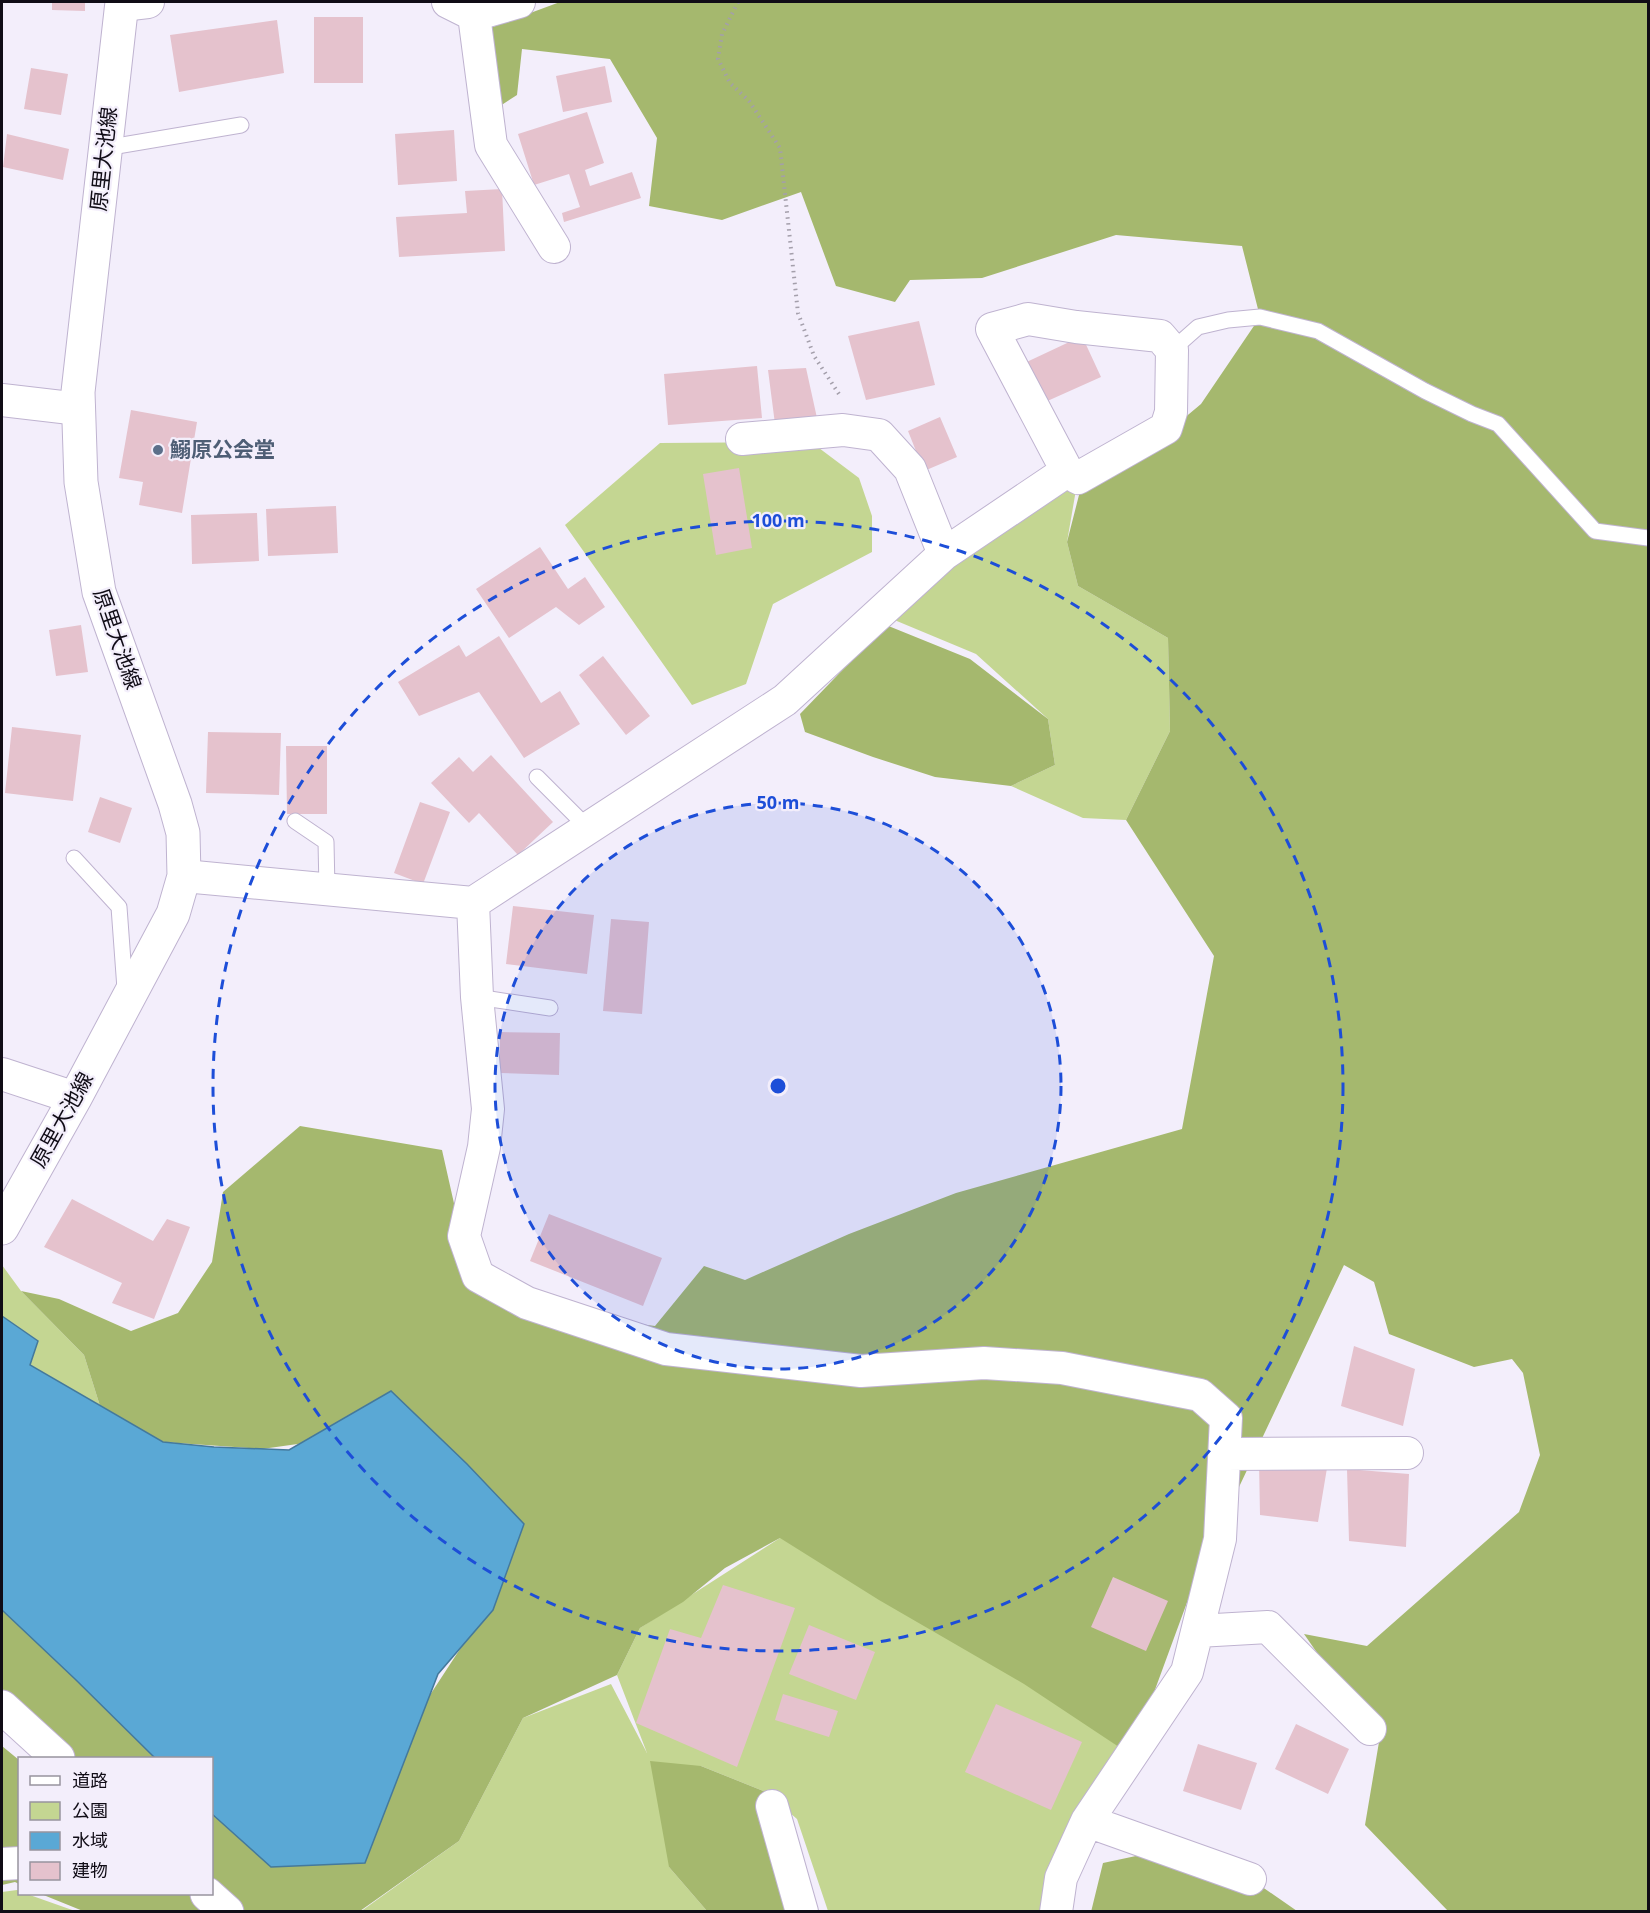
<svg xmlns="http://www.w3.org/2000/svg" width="1650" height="1913" viewBox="0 0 1650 1913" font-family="'Open Sans','Noto Sans JP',sans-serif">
  <rect width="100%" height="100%" fill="#f3eefb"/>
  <!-- green -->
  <path fill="#c4d692" d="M811,442L859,478L872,516V552L773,604L746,684L692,705L565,525L660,443Z
    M1078,478L1067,542L1078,586L1168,638L1170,731L1126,820L1083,818L1011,786L1055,765L1048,719L976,654L892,619L944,554Z
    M2,1265L21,1291L84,1355L100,1406L29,1365L38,1341L2,1316Z
    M463,1284L1121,1748L1056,1911H828L797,1819L766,1792L701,1766L669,1867L707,1911L360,1912L459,1841L523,1718L611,1684L647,1753L617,1675L640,1628L780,1538Z
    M17,1890L19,1891L20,1894H27L75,1911H2V1892Z"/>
  <!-- forest -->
  <path fill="#a5b86e" d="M560,2H1648V1911H1448L1365,1825L1379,1742L1304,1634L1367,1646L1519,1512L1540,1455L1523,1373L1512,1359L1474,1367L1389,1334L1374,1282L1344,1265L1196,1578L1131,1755L1024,1684L879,1600L780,1538L725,1568L683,1602L640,1628L617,1675L523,1718L459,1841L360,1911H234L212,1894V1813L364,1862L428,1698L462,1646L383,1432L262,1449L163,1442L100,1406L84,1355L21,1291L59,1299L131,1331L178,1313L212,1262L223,1192L300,1126L442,1150L471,1279L556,1313L655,1326L704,1266L745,1280L849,1234L956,1193L1182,1129L1214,956L1126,820L1170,731L1168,638L1078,586L1067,542L1090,452L1158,440L1201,404L1260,317L1242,246L1116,235L982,278L910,280L895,302L836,286L801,192L722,220L649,206L657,138L610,59L522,49L517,95L497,108L482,31Z
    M886,625L970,659L1048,719L1055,765L1011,786L935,777L873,757L805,732L800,714Z
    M2,1605L155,1758H58L2,1706Z
    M2,1746L19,1760V1884L15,1882L2,1885Z
    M650,1761L701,1766L766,1792L803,1880L804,1911H707L669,1867Z
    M1183,1846L1229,1864L1297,1911L1091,1912L1103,1863Z
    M41,1894H190L213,1911H83Z"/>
  <!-- water -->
  <path fill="#5aa8d5" stroke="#44799c" stroke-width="1.5" d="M2,1316L38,1341L30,1365L163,1442L214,1447L289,1450L391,1391L467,1464L524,1524L493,1610L438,1674L365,1863L271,1867L212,1814V1758H155L75,1679L2,1610Z"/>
  <!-- building -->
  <path fill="#e5c2cd" d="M52,2H85V11L52,10Z
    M314,17H363V83H314Z
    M277,20L284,73L179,92L170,35Z
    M605,66L612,102L563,112L556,76Z
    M31,68L68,74L61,115L24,109Z
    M587,112L604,163L585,170L590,186L632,172L641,198L564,222L562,213L580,207L569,174L534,185L518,134Z
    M454,130L457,181L398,185L395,134Z
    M7,134L69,149L63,180L3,167Z
    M502,189L505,251L399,257L396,217L467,213L465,191Z
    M919,321L935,385L866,400L848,336Z
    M1082,336L1101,377L1034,407L1016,367Z
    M757,366L762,418L668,425L664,374Z
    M806,368L817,418L775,424L768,370Z
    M131,410L197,422L182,513L139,505L143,482L119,478Z
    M940,417L957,457L924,471L908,431Z
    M739,468L752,548L716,555L703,474Z
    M336,506L338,553L268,556L266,509Z
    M257,513L259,561L192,564L191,515Z
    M540,547L568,589L585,577L605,607L579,625L556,607L509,638L476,589Z
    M81,625L88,672L56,676L49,630Z
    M499,636L541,703L560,691L580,724L524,758L479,692L419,716L398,682L459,645L466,657Z
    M603,656L650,716L626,735L579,675Z
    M12,727L81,735L73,801L5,793Z
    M208,732L281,733L279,795L206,793Z
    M286,746H327V814H287Z
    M491,755L553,822L518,855L479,813L469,823L431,783L459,757L473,772Z
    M100,797L132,808L120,843L88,832Z
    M420,802L450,812L423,884L394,873Z
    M513,906L594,915L587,974L506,964Z
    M611,919L649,922L642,1014L603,1011Z
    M500,1032L560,1033L559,1075L500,1073Z
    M72,1199L153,1241L167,1219L190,1227L154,1319L112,1303L122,1283L44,1247Z
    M549,1214L662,1258L643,1306L530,1261Z
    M1354,1346L1415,1369L1403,1426L1341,1406Z
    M1259,1461L1327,1468L1318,1522L1260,1515Z
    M1347,1469L1409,1474L1406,1547L1349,1541Z
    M1113,1577L1168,1601L1146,1651L1091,1627Z
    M723,1585L795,1608L737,1767L636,1723L670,1629L701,1638Z
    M809,1625L875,1652L856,1700L789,1674Z
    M783,1694L838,1711L829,1737L775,1720Z
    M996,1704L1082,1742L1051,1810L965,1772Z
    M1296,1724L1349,1749L1328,1794L1275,1769Z
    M1198,1744L1257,1763L1241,1810L1183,1791Z"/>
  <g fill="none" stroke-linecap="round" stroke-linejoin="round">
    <defs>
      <path id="service" d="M105,148L241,125
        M1172,350L1198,327L1228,320L1260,317L1318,331L1425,391L1472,414L1498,424L1595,531L1648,538
        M537,777L588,828
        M295,821L326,842L327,889
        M74,858L119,907L125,989
        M477,997L550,1008"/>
      <path id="minor" d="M448,2L474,15L519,2
        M122,5L148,2
        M474,15L491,145L554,247
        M2,400L79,409
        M742,439L843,430L879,435L910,469L944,554
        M184,876L473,903L785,700L944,554L1067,471L1078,478L1166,428L1171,412L1172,350L1160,336L1076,327L1028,319L992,329L1067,471
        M473,903L477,997L488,1109L484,1147L464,1236L478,1276L527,1303L666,1349L861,1371L984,1363L1062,1368L1200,1395L1226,1418L1220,1539L1187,1672L1087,1821L1061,1878L1056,1912
        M2,1074L75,1098
        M1224,1454L1407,1453
        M1198,1631L1268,1627L1370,1729
        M772,1806L802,1912
        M1087,1821L1250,1879
        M2,1864L20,1863"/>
      <path id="secondary" d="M2,1228L75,1098L173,914L184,876L183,833L175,804L99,592L81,482L78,392L122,2
        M2,1707L58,1758
        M207,1894L227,1912"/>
    </defs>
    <!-- service casing -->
    <use href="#service" stroke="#bfb3d0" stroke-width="17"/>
    <!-- minor casing -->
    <use href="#minor" stroke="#bfb3d0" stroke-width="34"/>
    <!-- secondary casing -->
    <use href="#secondary" stroke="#bfb3d0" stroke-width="35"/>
    <!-- path -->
    <path stroke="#a49fab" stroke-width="4" stroke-dasharray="1.5 4.5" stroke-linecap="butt" d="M738,2L722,34L718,59L730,83L749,101L780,148L798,313L814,356L839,394"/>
    <!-- service -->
    <use href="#service" stroke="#fff" stroke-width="15"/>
    <!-- minor -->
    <use href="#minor" stroke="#fff" stroke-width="32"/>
    <!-- secondary -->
    <use href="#secondary" stroke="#fff" stroke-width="33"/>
  </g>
  <!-- distance rings -->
  <circle cx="778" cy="1086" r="283" fill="#1d4ed8" fill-opacity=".12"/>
  <g fill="none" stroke="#1d4ed8" stroke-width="3" stroke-dasharray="10 8">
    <circle cx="778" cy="1086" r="283"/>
    <circle cx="778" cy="1086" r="565"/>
  </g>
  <!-- markers -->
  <circle fill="#5c6f8a" stroke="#f3eefb" stroke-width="2" cx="158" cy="450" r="6"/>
  <g text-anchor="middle" stroke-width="4.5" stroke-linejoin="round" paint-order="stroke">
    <!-- street labels -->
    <g font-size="21" fill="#100c16" stroke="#f3eefb">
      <text transform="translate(104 159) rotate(-84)" y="7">原里大池線</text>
      <text transform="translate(117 639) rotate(71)" y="7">原里大池線</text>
      <text transform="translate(62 1120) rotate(-61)" y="7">原里大池線</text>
    </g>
    <!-- service labels -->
    <g font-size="21" font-weight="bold" fill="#4e5e75" stroke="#f3eefb" text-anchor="start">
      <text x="170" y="457">鰯原公会堂</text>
    </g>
  </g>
  <circle cx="778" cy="1086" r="9" fill="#1d4ed8" stroke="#f3eefb" stroke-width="3"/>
  <g font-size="18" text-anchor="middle" font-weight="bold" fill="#1d4ed8" stroke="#f3eefb" stroke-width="4.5" stroke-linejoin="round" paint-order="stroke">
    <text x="778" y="527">100 m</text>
    <text x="778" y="809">50 m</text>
  </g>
  <!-- border -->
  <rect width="1650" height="1913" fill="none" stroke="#100c16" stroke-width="6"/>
  <!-- legend -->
  <rect x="18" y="1757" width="195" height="138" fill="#f3eefb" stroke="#98949f" stroke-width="1.5"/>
  <rect x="30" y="1776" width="30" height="9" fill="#ffffff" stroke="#98949f" stroke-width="1.5"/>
  <text x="72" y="1787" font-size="18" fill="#100c16">道路</text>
  <rect x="30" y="1802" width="30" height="18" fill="#c4d692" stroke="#98949f" stroke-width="1.5"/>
  <text x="72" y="1817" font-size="18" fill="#100c16">公園</text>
  <rect x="30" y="1832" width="30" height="18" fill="#5aa8d5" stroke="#98949f" stroke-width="1.5"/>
  <text x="72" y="1847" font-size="18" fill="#100c16">水域</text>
  <rect x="30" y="1862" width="30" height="18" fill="#e5c2cd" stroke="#98949f" stroke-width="1.5"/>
  <text x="72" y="1877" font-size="18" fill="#100c16">建物</text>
</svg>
